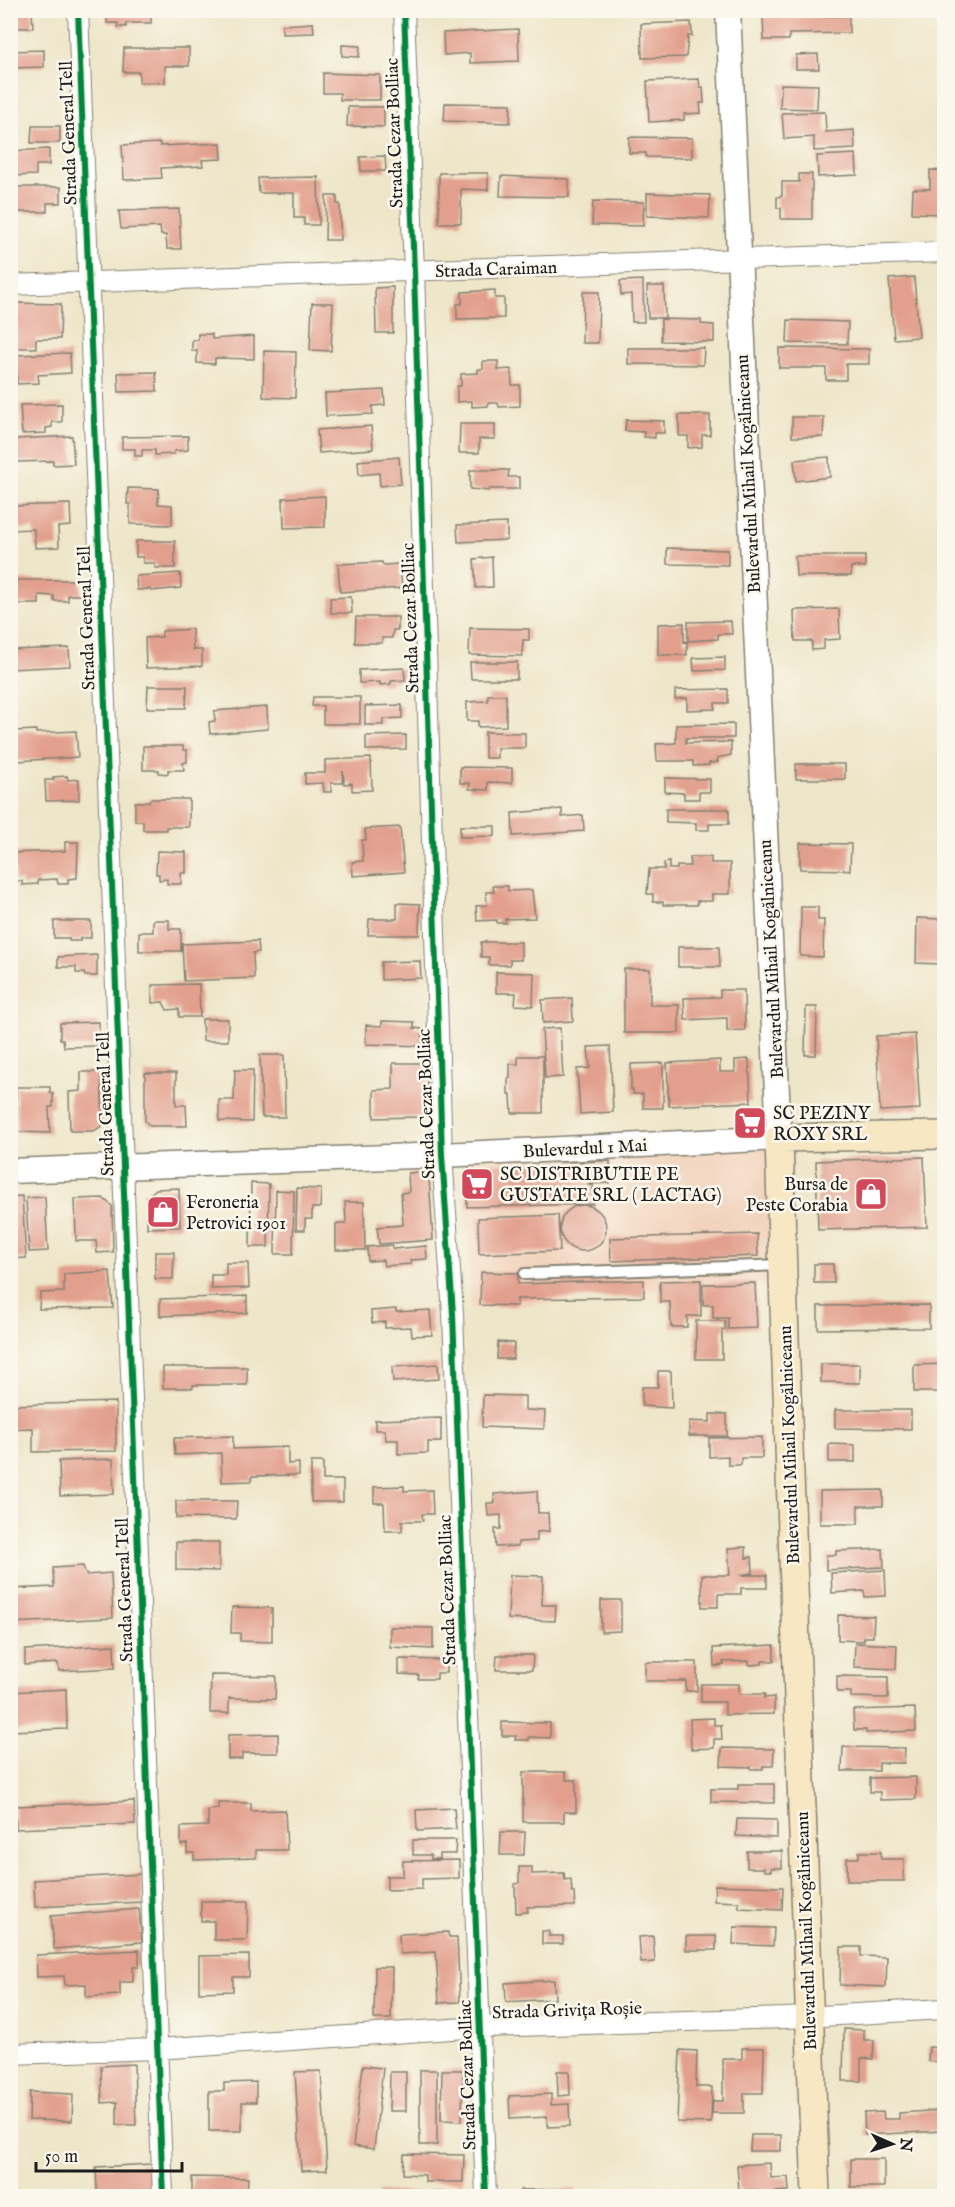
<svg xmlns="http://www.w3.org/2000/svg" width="955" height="2207" viewBox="0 0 955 2207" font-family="'IM FELL English',serif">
  <rect width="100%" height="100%" fill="#fbf7ec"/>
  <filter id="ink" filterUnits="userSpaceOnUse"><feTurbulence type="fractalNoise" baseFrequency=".0167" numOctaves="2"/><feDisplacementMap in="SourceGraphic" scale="12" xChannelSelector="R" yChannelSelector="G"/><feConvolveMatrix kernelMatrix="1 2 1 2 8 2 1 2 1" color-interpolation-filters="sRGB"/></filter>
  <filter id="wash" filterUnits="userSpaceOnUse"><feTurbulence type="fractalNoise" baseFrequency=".008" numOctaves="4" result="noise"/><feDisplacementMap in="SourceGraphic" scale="24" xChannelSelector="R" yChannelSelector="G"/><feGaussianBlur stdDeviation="1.35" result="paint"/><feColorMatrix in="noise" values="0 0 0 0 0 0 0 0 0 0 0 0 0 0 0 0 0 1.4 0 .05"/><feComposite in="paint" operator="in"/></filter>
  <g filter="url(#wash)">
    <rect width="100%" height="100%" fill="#eee6c9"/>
    <!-- built -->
    <path fill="#f2d4be" d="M779,1138L774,1283L654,1289L522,1306L471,1308L463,1161Z"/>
    <g id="blocks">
      <!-- building -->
      <path fill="#e29f8d" d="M10,10H32L33,28H10Z
        M107,10H151V23H126V27H118V23H107Z
        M642,10H702L703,13L642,14Z
        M849,16V33L789,34V40H764L763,17Z
        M691,22L692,36H688L686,57L642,58L641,24Z
        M313,23L314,33L282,34V25Z
        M518,29L519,61L470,63V53L444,55L443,33Z
        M342,45L360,46L359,57L342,56Z
        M124,48H189V66H165V83L139,82V72H123Z
        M44,50V67L10,68V51Z
        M818,54L819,69H796V55Z
        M323,73L380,75V100H340V93H323Z
        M699,79L700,87H703L704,103H700L701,113L684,114V120L649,122L647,81Z
        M781,84L818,85L817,109L780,108Z
        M445,103L511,104L510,123L444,121Z
        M348,107H384V127L347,126Z
        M825,112L826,132L854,130L855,149L814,151V137L784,139L782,113Z
        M32,126H60V143H31Z
        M629,137L692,138V158L646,157V153H629Z
        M160,143V146L221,143L222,159L202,160L203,166L161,168L162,178L124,180L122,145Z
        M49,149V165H36V175L10,176V151Z
        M856,154L857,175L818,177L817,156Z
        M385,156L386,171H361L360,157Z
        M930,170L944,171V214L912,213L913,189H930Z
        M439,173H488V190L461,189V223H439Z
        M799,174H812V219H781V208H777V197L782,196V182H799Z
        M501,176L569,179V197L500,196Z
        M318,177L319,225H304V218H294V193H259L258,178Z
        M10,187H61V203H47V212H10Z
        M647,193L710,195L709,218L647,216Z
        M326,196H337V204H340V240H325Z
        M593,201L644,202L643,226L592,225Z
        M179,209L181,249H167L166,235H161L160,227L121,229L119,211Z
        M914,277L919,337L894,339L889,279Z
        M643,280L644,322H632L631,294L621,295L620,281Z
        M647,286H664L665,318H648Z
        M393,287V333H376L375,288Z
        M495,290V298H504V318L457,319V304H462V292Z
        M583,292H599L598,343H582Z
        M11,303L61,304L60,339H36V348H10Z
        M312,303H333L331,351L310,350Z
        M661,319L701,320V324L714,325V342L661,341Z
        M788,320L848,322L847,344L787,343Z
        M198,334H212V339L254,336V359L215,358V364L197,363V351H192V340H198Z
        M628,348H704L703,365L628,364Z
        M779,348L869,349V364H846V380H826V368H779Z
        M264,351L296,352L295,398L263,397Z
        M70,353L71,373L38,375L39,383L17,384L16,355Z
        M483,361H498V370L511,369L512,385H520V406L499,407L498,403H488V406L472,407V401L457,402V386H461V374L478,373V369H483Z
        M156,372L157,391L119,392L118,373Z
        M384,390L385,405L372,406L373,414L326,416L325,393Z
        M62,404V422H52V427L46,428V433L22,434L20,405Z
        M679,415H710V435H702V447L688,448V436H679Z
        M792,417H824L823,437H792Z
        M626,420L664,421V433H655V438L644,437V432L625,431Z
        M460,424H495V439H479V453H459Z
        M371,426L373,449L319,453L317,430Z
        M72,436L74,464L53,465V461L17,462L16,439Z
        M188,436V450L174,451V454L155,455V450H142V456H135V449H122V437Z
        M399,457L401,484L380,486L379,473L359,475L358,461Z
        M829,457L830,477L796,481L794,460Z
        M470,470H509L508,477H519V489H489V491L470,489Z
        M128,488L159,489L158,504L172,505V525L130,524V504H127Z
        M325,496V527L284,528L283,498Z
        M70,504L71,526L58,527L59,547L35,548L34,529L10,530V506Z
        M507,523V540L458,542L457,525Z
        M136,541H175V568H155V563H143V557H136Z
        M667,548L728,550V565L667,564Z
        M795,556H865V567H851V576H796Z
        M492,557L493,587L476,588L474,559Z
        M382,562L383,565L400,564L402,588L340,592L338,564Z
        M180,573L181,588L151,591L150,589L137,590L136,576Z
        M16,580H81V595H68V601H54V596L39,595V604H16Z
        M351,597L352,613H331L330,598Z
        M839,609L840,639L824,640V649L812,650V641H795L794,610Z
        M356,617H398V630H393L392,638H382V643H355Z
        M731,621L732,634H718V639L688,641V622Z
        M684,623V642L687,641V655H658V624Z
        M470,628L529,629V640H523L522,656L469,655Z
        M192,629L193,650H202V666L146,668L145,638L162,637V631Z
        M69,648L70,666L10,669V650Z
        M725,657V670L694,671L693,658Z
        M470,662H517V679H471Z
        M404,668L405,680L391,681V684L380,685V682L359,683V670Z
        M148,686H187L186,708H147Z
        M728,689V703H715V709L687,710V698L675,699V690Z
        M488,695H506V726L478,727V721H467V702L488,701Z
        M313,697H360V724H323V706H312Z
        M402,705V718L383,719V725H365V706Z
        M267,707L268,729L210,734L209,722L215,721L214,711Z
        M734,724V738H686V743L731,742V755L717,758L718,762L709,763V765L693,766V761H657L656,744L676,743V725Z
        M36,730V733L76,731L78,757L18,761L16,731Z
        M485,732L525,733V748H497V758H485Z
        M406,735V749L366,750V736Z
        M143,746H183V750H187V762L183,763L184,770H168V774L159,773V770H143Z
        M371,758L372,790L352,791V783L344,784L343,771L342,783H331V792H324L323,783L305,784V773H325V760Z
        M796,764H845V779H796Z
        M460,767L512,768V783L488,782V790L469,789L470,783H460Z
        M67,776L68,780L79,779V800L46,801L45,780H54L53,777Z
        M665,778L710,779V792H699V799H684V793L665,792Z
        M150,799H189V827H166V830H143V821H135V802H149Z
        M562,809V817L583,815L584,831L513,836L512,813Z
        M666,809H729V824H709V830H696V823L666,822Z
        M460,826H495V836L460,837Z
        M400,827L404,872L353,876L352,862L363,861L362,840H366L365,829Z
        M65,842H78L77,878L68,879V884H58L57,879L38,880V884L22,885V881H15V869H10V853L65,851Z
        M800,843L851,844L850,870L800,869Z
        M157,851L186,852V873H181V884H167V879L159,880V874H156Z
        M690,857H711V863H730V894H712V901H697V905H663V902H653V894H647L649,869H664V863L669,862V869H677V866H690Z
        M493,886H508V891L532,890L535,918L505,919L506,923H497V920L477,921L476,906L487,905L486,892H494Z
        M397,903L420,904L419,935H368L369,919H397Z
        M801,907H818V920H824L823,957L800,956Z
        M917,918L941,919L940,964L916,963Z
        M153,920H169V929H181V951H139V932H153Z
        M54,921H91V938H80V941H69V938H54Z
        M258,941L259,952L253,953L254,978L184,981L182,944Z
        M481,942H521V960H510V965H489V957H481Z
        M678,947H719L720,967H678Z
        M97,955V976H85L84,973H76V967H58V957Z
        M420,961L421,978L381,980V962Z
        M624,969H650V1005H679V1033H624Z
        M496,972L534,973L533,1006L515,1005L516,993H496Z
        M199,984L200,1017H179V1009L167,1010L163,1002L152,1003V985Z
        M720,990H744L745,1030L727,1031V1018L685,1020L684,998L720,997Z
        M572,998L573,1021L543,1023L542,1000Z
        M806,1007H817L816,1055H805Z
        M202,1019H228V1041H203Z
        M382,1021L414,1022V1028L422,1029V1046L366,1044V1025L382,1026Z
        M99,1022V1046L64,1047L63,1039H60V1023Z
        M560,1028L563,1077L545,1078L542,1029Z
        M915,1034L920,1109L880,1111L876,1036Z
        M610,1046L613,1112L580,1114L577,1069L590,1068L588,1047Z
        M260,1055H284L285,1117H262Z
        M518,1056H543V1113H512L511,1094H508V1079L510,1078V1064H518Z
        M749,1059L751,1102L669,1106L667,1063L720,1060V1072H735V1060Z
        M393,1063H427V1110L420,1117L374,1118V1090L393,1089Z
        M663,1063V1108H643V1094H633V1089H631V1064Z
        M235,1070H253L252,1122L219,1121V1100H234Z
        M81,1072H101L103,1125L94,1131H70L69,1092L81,1091Z
        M145,1073H176V1105H186L187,1126H150L145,1121Z
        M16,1087H50V1093H53V1107H49L50,1133L17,1132Z
        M924,1157L927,1227L818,1230L816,1161Z
        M610,1161V1183L588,1184V1185H593V1204L467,1207V1184H470L469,1164Z
        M421,1172L429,1177L433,1240L379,1244L377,1227L403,1225L401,1193L409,1192L408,1173Z
        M251,1183L269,1184L268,1247H250Z
        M179,1188L180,1227L147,1228V1197L156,1189Z
        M297,1188L321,1189L320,1208H312V1219H305V1230H296Z
        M276,1190L294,1191L293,1254H275Z
        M22,1196L26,1258L10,1259V1197Z
        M45,1197L48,1251L29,1252L26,1198Z
        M103,1198L112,1206L113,1252L97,1253L96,1241H76L75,1199Z
        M345,1202H364L365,1250H336V1224H346Z
        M560 1228a23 23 0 1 1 46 0a23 23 0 1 1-46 0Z
        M558,1215L560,1251L479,1254L478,1218Z
        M757,1234L758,1256L611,1261L610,1238Z
        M392,1245L393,1249L426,1246L427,1259L410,1260L411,1264L384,1266L383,1260L368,1261L367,1247Z
        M155,1252H174L173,1279H155Z
        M226,1263H248L249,1288L211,1289V1275H226Z
        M814,1264H833L834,1283H814Z
        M110,1271L113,1308L39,1309L40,1293L64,1292V1274Z
        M481,1272L518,1273V1284L644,1280V1297L517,1299V1306L480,1305Z
        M701,1280V1316H687V1327H671L670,1302H660V1281Z
        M755,1283L757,1328L728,1329V1318H713V1305H703V1284Z
        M247,1296V1313L160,1316V1299Z
        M929,1305V1328L818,1329V1306Z
        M396,1309V1312L430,1310L432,1335L412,1336L411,1327L385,1328V1322L372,1323L371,1311Z
        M696,1321H725V1330H722V1359H696Z
        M498,1342L514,1343L513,1359H497Z
        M438,1364L439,1379L393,1382L392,1367Z
        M821,1364H860V1383L821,1382Z
        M944,1364V1392H914V1365Z
        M163,1367H247V1385H193V1388H163Z
        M658,1371H671L672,1408L642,1406V1387H658Z
        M483,1395L525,1396V1410L545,1411L544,1429L482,1427Z
        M116,1402V1451L33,1452V1428L10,1429V1405Z
        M835,1410H911V1429L835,1428Z
        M710,1414H727V1436H689V1421L710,1422Z
        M441,1418V1442H428V1453L398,1454V1440H386L385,1430H375V1420Z
        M233,1436V1449L288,1447V1464L299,1463V1475L252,1476V1481L222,1482L221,1453L175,1455L174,1438Z
        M762,1437V1458H741V1465H728V1456L709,1457V1438Z
        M829,1444L855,1445V1462H829Z
        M113,1459L114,1494L60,1496L59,1461Z
        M311,1462H323V1480H343V1502H311Z
        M404,1486V1491L432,1490L433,1514H422L423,1521H402V1531H385L384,1503H374V1487Z
        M883,1490V1506H858V1524H820V1491Z
        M537,1491L538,1513H548L549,1531L537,1532V1541L518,1542V1546L496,1547L495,1529H501V1515L488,1516L487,1503H495L494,1494Z
        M176,1501H237L236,1519L176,1518Z
        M176,1542H219V1571L176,1570Z
        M746,1547V1558L752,1557L753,1573L740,1575H767V1588H741V1594H718V1607H702V1575H730L728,1548Z
        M883,1549L884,1567L826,1570V1555H836V1551Z
        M83,1566L86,1575L111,1573L113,1618L10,1623V1589L54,1587L53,1568Z
        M885,1570L886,1596L865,1597L864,1591L832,1593L831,1573Z
        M510,1575L543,1576L542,1605H556L555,1621L508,1619Z
        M601,1600H621V1631L601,1632Z
        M232,1607L272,1608V1642L240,1641V1633H231Z
        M838,1615L874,1616L873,1637H864V1641L838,1640Z
        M390,1627L433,1628V1649L390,1647Z
        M855,1643L897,1645L896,1669L854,1667Z
        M114,1645L115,1668L59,1671L58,1663L25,1665V1650Z
        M774,1645V1661H762V1664L749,1665V1661L723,1662L724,1665L714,1666L713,1648Z
        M497,1655H533L532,1670H496Z
        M399,1659L446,1660V1673H437V1679H418L419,1675L399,1674Z
        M645,1662H697V1691H686V1681H645Z
        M211,1675L276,1676L275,1699L229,1698V1713H210Z
        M837,1676L888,1677V1698L851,1697V1692H837Z
        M701,1684H739V1694H765L764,1698L774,1697V1714L725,1715V1702H701Z
        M66,1689L67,1729L10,1731V1692Z
        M915,1708L916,1731L866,1733V1730H854L853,1710Z
        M714,1718V1725H721L722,1739H714V1748L691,1749L690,1719Z
        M502,1722L550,1723V1738L529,1737V1740H515L516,1736H502Z
        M278,1734V1753H242V1759H228V1735Z
        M843,1747L905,1748L904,1763H879V1771H842Z
        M722,1748L774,1749L773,1766H763V1769H751V1767L721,1766Z
        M523,1772H566V1780H576V1812H564V1822H523Z
        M916,1777V1799L880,1800V1792H870V1778Z
        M738,1784H774V1803L711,1802V1789H738Z
        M134,1801L135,1824L16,1829L15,1806Z
        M218,1803H251V1811L285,1810L287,1850H256V1858L194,1860V1853H187V1844L181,1845V1827L208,1826V1810L218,1809Z
        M454,1808L456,1829L417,1831L416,1810Z
        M737,1819L777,1820V1838L736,1836Z
        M501,1832H525L524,1855H500Z
        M413,1840H456L455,1854H439V1859H431V1855H413Z
        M747,1851H782V1868H771V1871H764V1868H747Z
        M859,1852H881V1859H904V1881H847V1858H859Z
        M459,1860V1878L422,1879V1889L387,1890V1876H403V1861Z
        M519,1867H532V1874L564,1873L565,1880L571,1879L572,1892H574L575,1906L527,1907L528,1912L516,1913L515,1884L519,1883Z
        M141,1874L143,1902L35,1907L34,1880Z
        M715,1885L783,1887L782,1910L739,1908V1902L714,1901Z
        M201,1901H248L247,1940H214V1921H201Z
        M139,1909L142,1942L54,1949L51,1916Z
        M734,1927L774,1928L773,1946L733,1944Z
        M542,1931H549V1936H563V1944H542Z
        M448,1932L449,1937H457L460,2002L439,2003L436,1952L400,1954L399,1934Z
        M653,1936L655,1962L641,1963L639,1937Z
        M686,1936H716V1950H686Z
        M841,1947H861V1956L887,1957L886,1987L840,1985Z
        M139,1950V1967H133V1982H120V1995L86,1997V1984L65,1985L64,1976L37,1977L36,1955Z
        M249,1955V1977H233V1991L199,1992V1956Z
        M375,1967H392L391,2019H374Z
        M554,1980L555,1999L506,2002L505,1983Z
        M844,2029L864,2030V2040H874L873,2059L861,2058V2081H843Z
        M929,2047L944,2048V2062L928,2061Z
        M742,2048H764L763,2093H744V2113H712L713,2101H723V2059H742Z
        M680,2050L697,2051L696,2087H712L711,2123L677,2122Z
        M134,2064L136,2125H117V2102L102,2103L101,2066Z
        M363,2066L383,2068L374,2149L353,2146Z
        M420,2070H437V2145H420Z
        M442,2070H463L462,2121L441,2120Z
        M321,2071L327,2170L301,2171L295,2072Z
        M557,2071H569L570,2095L558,2096Z
        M390,2072H406V2111H389Z
        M256,2082V2102H242V2131H209V2091H224V2083Z
        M30,2092L73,2094L72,2121L29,2120Z
        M551,2094V2105L569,2104L570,2126L548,2127L547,2117L510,2119L509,2096Z
        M944,2110V2131L865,2135L864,2113L883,2112L884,2119H899V2113Z
        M751,2135H781V2151H750Z
        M404,2154L464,2155L463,2182H425V2175L403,2174Z
        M851,2159H884V2187H851Z
        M770,2163L771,2178L788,2177L789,2191L776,2192V2196H765L764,2194L755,2195V2190L739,2191L737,2165Z
        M152,2164L154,2196H110V2191L97,2192L96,2167Z
        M192,2177L248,2178L247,2196H192Z
        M576,2189L577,2196H520V2190Z
        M379,2192H464V2196H379Z"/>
    </g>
  </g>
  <g filter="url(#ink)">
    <use href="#blocks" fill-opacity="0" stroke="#858172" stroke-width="1.5"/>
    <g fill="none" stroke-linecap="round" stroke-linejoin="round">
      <defs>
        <path id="service" d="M525,1274L782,1265"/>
        <path id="minor" d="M78,10L163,2196
          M404,10L414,272L442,1155L453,1314L486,2196
          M10,285L944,252
          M10,2054L157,2049L481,2027L786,2018L944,2009"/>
        <path id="tertiary" d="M10,1171L442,1155L779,1138L728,10"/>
        <path id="secondary" d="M816,2196L784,1309L779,1138L944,1135"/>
      </defs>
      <!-- service casing -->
      <use href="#service" stroke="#858172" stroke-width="14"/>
      <!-- minor casing -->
      <use href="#minor" stroke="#858172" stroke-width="22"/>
      <!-- tertiary casing -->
      <use href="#tertiary" stroke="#858172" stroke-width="27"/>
      <!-- secondary casing -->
      <use href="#secondary" stroke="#858172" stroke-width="30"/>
      <!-- service -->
      <use href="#service" stroke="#fff" stroke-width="10"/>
      <!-- minor -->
      <use href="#minor" stroke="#fff" stroke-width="20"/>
      <!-- tertiary -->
      <use href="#tertiary" stroke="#fff" stroke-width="24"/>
      <!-- secondary -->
      <use href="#secondary" stroke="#f7e8c3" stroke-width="27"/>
      <defs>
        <path id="cycleway" d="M78,10L163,2196
          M404,10L414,272L442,1155L453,1314L486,2196"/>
      </defs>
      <!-- cycleway casing -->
      <use href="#cycleway" stroke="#fbf7ec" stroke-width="10"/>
      <!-- cycleway -->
      <use href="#cycleway" stroke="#00873e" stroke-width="6"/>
    </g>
  </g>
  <!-- icons -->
  <defs>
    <symbol id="supermarket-square" viewBox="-11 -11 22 22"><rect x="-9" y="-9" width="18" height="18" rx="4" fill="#d1495b" stroke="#fbf7ec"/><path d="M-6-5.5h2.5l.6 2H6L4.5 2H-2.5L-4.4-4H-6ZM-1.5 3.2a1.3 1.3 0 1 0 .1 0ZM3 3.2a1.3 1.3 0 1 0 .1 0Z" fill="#fff"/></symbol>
    <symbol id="shop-square" viewBox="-11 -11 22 22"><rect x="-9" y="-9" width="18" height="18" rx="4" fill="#d1495b" stroke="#fbf7ec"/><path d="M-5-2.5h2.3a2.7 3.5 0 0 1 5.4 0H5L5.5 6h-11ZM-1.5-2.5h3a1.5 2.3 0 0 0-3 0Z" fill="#fff"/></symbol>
  </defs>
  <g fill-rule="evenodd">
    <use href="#supermarket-square" x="731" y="1104" width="38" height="38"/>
    <use href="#supermarket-square" x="458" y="1165" width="38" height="38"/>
    <use href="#shop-square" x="852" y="1175" width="38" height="38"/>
    <use href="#shop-square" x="144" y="1193" width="38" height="38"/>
  </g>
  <g text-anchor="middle" stroke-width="5" stroke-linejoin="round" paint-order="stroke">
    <!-- street labels -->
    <g font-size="18" fill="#1c1c1c" stroke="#fbf7ec">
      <text transform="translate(68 133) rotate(-92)" y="6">Strada General Tell</text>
      <text transform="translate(394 133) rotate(-92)" y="6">Strada Cezar Bolliac</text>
      <text transform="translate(496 269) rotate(-2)" y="6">Strada Caraiman</text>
      <text transform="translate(748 474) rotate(-93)" y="6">Bulevardul Mihail Kogălniceanu</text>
      <text transform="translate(86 618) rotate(-92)" y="6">Strada General Tell</text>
      <text transform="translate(410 618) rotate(-92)" y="6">Strada Cezar Bolliac</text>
      <text transform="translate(771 959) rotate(-93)" y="6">Bulevardul Mihail Kogălniceanu</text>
      <text transform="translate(105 1104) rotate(-92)" y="6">Strada General Tell</text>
      <text transform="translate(426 1104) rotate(-92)" y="6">Strada Cezar Bolliac</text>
      <text transform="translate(585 1148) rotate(-3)" y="6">Bulevardul 1 Mai</text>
      <text transform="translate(789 1445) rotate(-92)" y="6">Bulevardul Mihail Kogălniceanu</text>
      <text transform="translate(124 1590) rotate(-92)" y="6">Strada General Tell</text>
      <text transform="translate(447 1590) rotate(-92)" y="6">Strada Cezar Bolliac</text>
      <text transform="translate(806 1931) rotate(-92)" y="6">Bulevardul Mihail Kogălniceanu</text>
      <text transform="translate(567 2010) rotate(-2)" y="6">Strada Grivița Roșie</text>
      <text transform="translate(467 2075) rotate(-92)" y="6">Strada Cezar Bolliac</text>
    </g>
    <!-- poi labels -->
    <g font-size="18" fill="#1c1c1c" stroke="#fbf7ec" text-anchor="start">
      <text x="773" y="1119">SC PEZINY<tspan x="773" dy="21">ROXY SRL</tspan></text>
      <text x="500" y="1180">SC DISTRIBUTIE PE<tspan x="500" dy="21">GUSTATE SRL ( LACTAG)</tspan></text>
      <text x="848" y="1190" text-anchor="end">Bursa de<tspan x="848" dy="21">Peste Corabia</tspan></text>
      <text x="186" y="1208">Feroneria<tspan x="186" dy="21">Petrovici 1901</tspan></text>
    </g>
  </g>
  <!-- margin -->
  <rect width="955" height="2207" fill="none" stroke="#fbf7ec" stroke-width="36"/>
  <!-- north arrow -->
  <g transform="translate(892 2144) rotate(93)" stroke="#fbf7ec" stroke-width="4.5" paint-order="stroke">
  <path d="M0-4.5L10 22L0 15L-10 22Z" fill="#1c1c1c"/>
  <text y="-9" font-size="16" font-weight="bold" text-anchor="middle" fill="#1c1c1c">N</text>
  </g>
  <!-- scale -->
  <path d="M36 2162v9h146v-9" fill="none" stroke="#1c1c1c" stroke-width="3"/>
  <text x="45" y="2162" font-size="18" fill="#1c1c1c" stroke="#fbf7ec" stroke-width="4.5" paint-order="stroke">50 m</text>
</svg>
